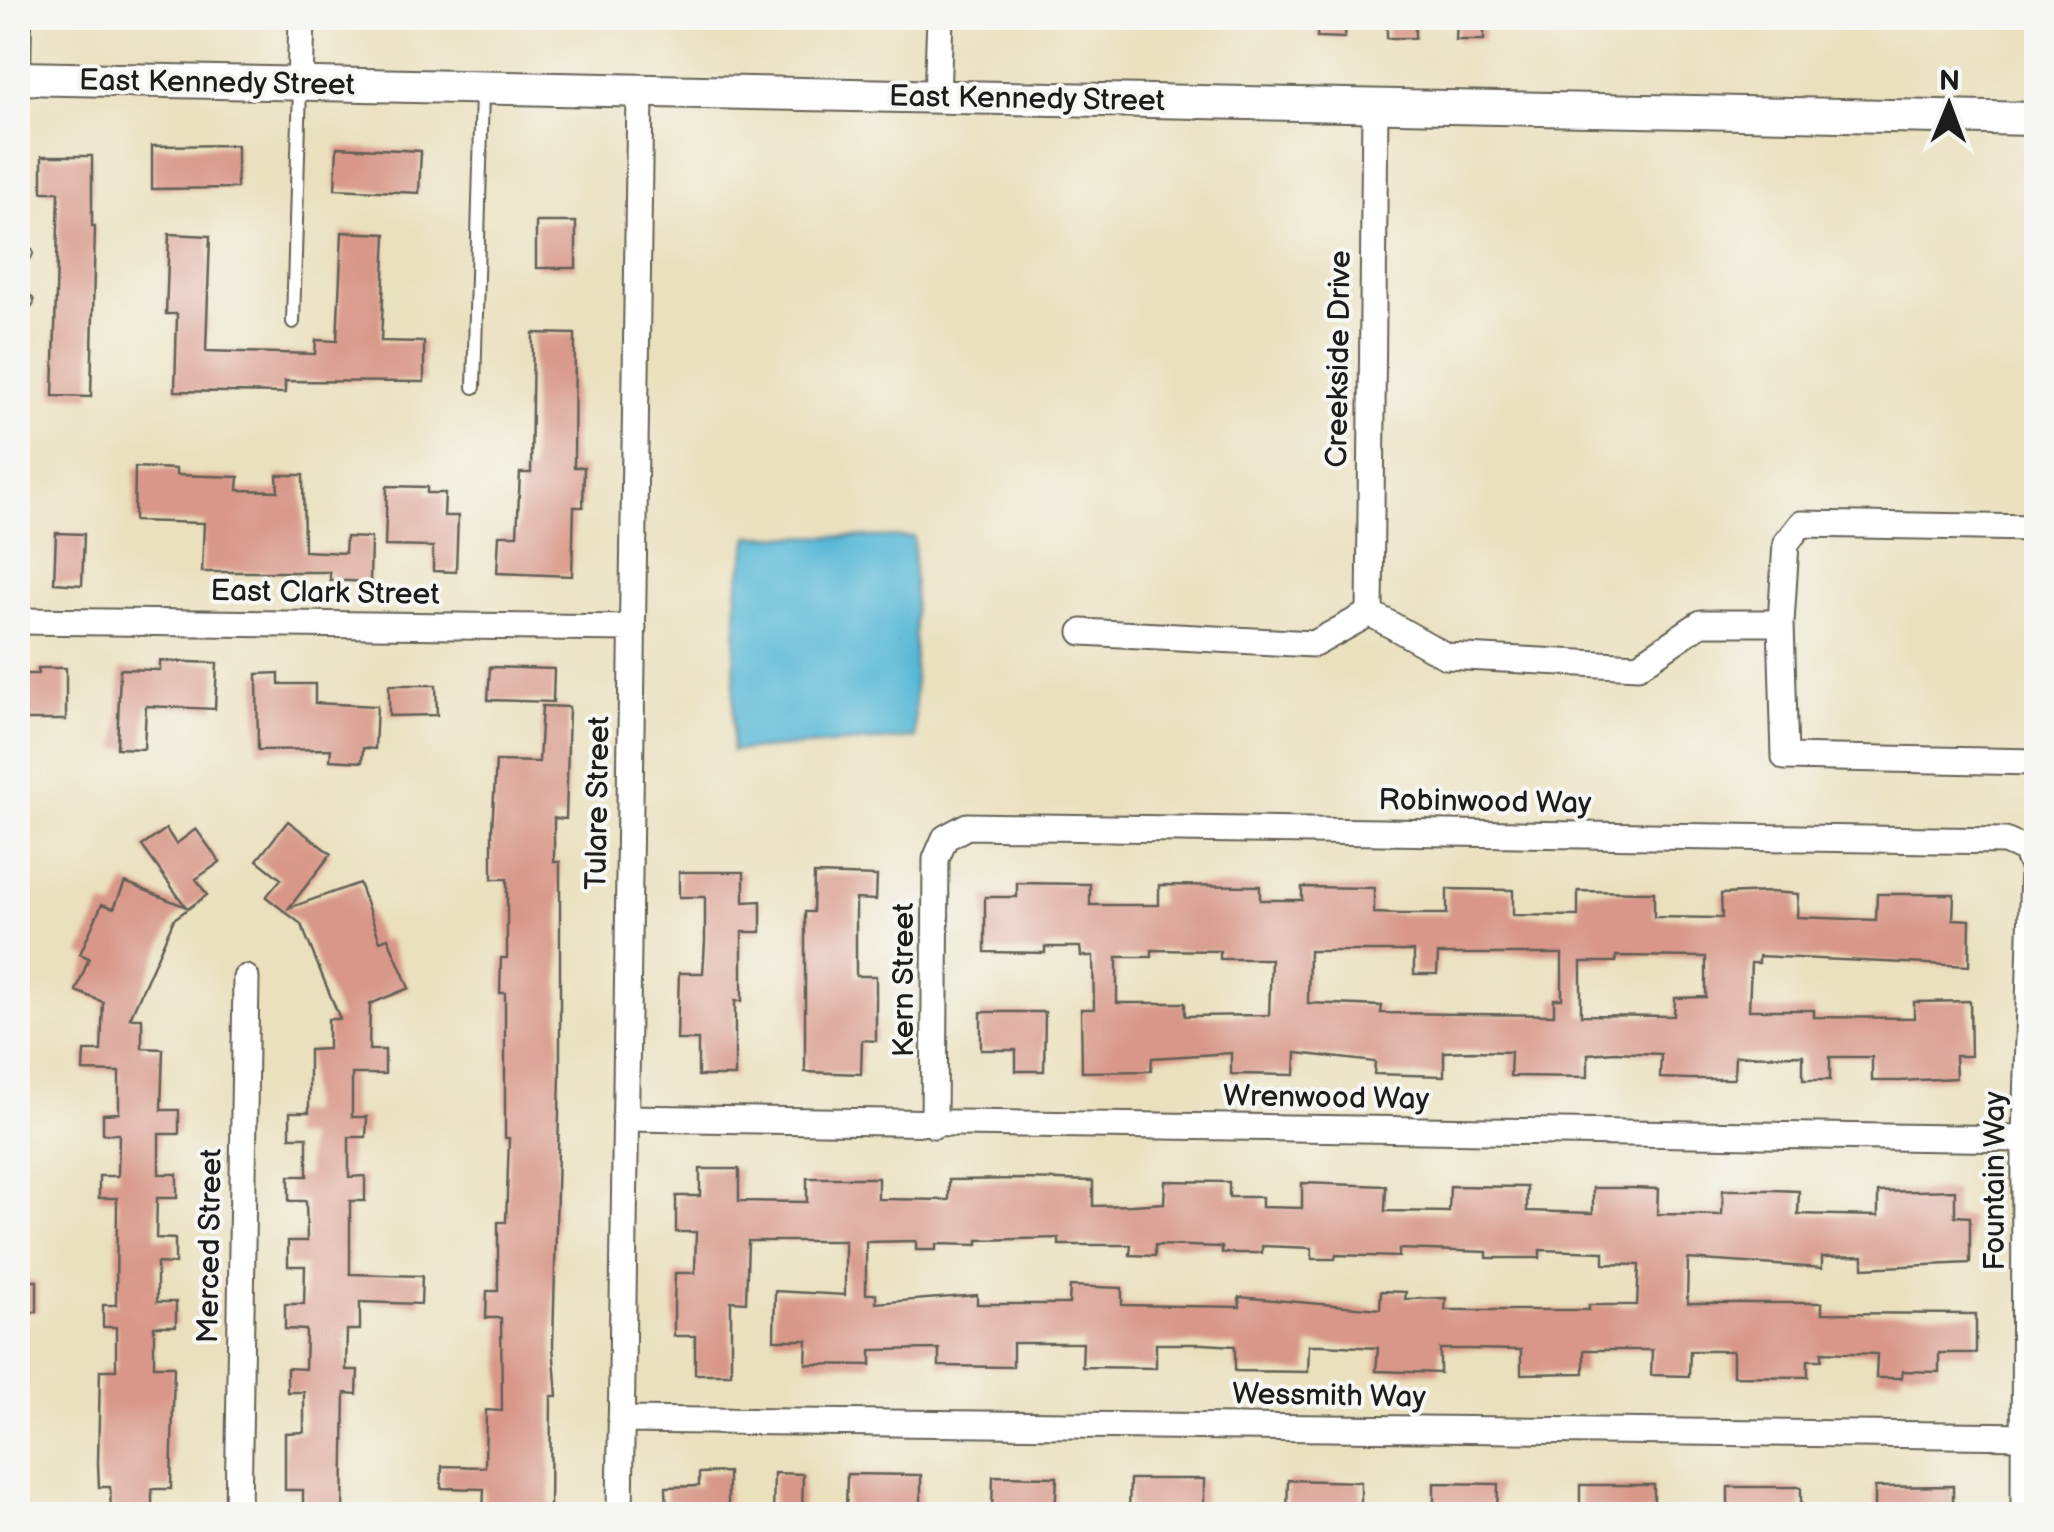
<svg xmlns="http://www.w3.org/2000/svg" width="2054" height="1532" viewBox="0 0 2054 1532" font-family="'Balsamiq Sans',sans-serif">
  <rect width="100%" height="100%" fill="#f6f6f2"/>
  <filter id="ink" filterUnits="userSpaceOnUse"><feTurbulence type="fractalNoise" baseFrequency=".01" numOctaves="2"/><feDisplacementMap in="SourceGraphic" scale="20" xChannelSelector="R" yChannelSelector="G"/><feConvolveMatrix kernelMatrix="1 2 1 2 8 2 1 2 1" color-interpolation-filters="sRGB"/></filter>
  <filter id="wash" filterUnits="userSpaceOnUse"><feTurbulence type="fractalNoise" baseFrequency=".0048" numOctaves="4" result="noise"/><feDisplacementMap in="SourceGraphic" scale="40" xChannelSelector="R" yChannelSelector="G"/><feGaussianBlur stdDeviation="2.25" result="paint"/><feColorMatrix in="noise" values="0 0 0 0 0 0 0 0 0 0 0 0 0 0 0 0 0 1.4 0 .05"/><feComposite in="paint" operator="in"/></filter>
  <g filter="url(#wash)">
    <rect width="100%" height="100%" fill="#eae0bd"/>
    <!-- water -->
    <path fill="#57b8d6" stroke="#3a6a79" stroke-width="2.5" d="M749,536L914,537L915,738L732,751L737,591Z"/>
    <g id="blocks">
      <!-- building -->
      <path fill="#d89788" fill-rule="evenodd" d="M1318,18H1346L1345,38L1317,37Z
        M1387,18H1415V38H1387Z
        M1457,18H1484V40H1456Z
        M237,145V188L152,189V146Z
        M337,147L421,151L419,193L335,189Z
        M42,156H92V226H95L91,397L53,396L59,192H42Z
        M536,222H576V268H536Z
        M342,232L386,234L381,341L424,342V382L285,381V393L175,391L177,314H166L169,234L210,236L206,351L315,354L316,340L337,341Z
        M533,333L575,334L574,467H584L583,507H574L572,576L497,573L499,535H517L520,473H531Z
        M135,467L176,469V475L239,477L238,490L278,491L277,475H303L304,551L345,553L346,537L371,538L370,582L330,580V572H202L204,523L134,521Z
        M387,486L427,487V493H445L444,516H458L456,572L433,571V547L385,546Z
        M56,533L84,534L82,585L54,583Z
        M160,661L217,663L215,709L146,706L144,749L117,748L120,669L160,670Z
        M490,667L554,669L553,702L488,700Z
        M38,668H66V720H18V674H38Z
        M279,673V684H315V703L377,706L375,749L363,748L362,762L330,760L331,749L258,750L257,674Z
        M389,685H436L437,715L389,716Z
        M542,706L569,707L566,819L554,818V862H560V1074L553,1345L557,1396H551L550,1514H483L484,1489L441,1488L442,1466L485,1467L486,1410L502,1411L501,1318H486L487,1291H498V1222H506L509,1138H505V993H500L501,958H507V879H492V829L496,761L539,762Z
        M288,821L331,854L289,908L359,883L380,941L388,938L409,988L370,1004L369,1050H385V1074H352V1117H367L366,1137H349V1177L365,1176V1201H350V1274L422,1276L421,1304L360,1302V1330H347L346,1370H358L357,1394L345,1393L343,1514H303V1490H285V1433L304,1432V1392H287V1368L305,1369L306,1330L285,1329V1304H304L305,1266H288V1241H307L306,1201H289V1176H307V1137H290V1112H309V1050L328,1049V1019H340L301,924L266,897L281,879L257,860Z
        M166,829L176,844L196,829L220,862L196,879L207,895L174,919L130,1018H142V1048L163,1049L161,1110H179V1134H159V1174H177V1198H157L156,1238L175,1239V1264L157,1263V1302H176V1326H154V1366H174L171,1489H152V1514H111L110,1487H99L98,1463L100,1370H116V1327H103V1305H116L117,1198H99V1176H118L119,1134H103V1114L119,1113V1072L83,1071L84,1051H101L103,1002L76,991L89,958L80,954L102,904L114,908L125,882L186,907L142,846Z
        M679,872H744V902L761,901V932H742V1001H735V1076H698V1040H677L679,973H703L705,941V897H679Z
        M814,874L877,876L876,900L856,899V976H876V1041L862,1040L861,1074L805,1072V912H813Z
        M1017,883L1090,884V905H1159V885L1260,886V900H1302V887L1374,888V913L1401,914H1447V889L1513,890V915L1578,916V891L1654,892V917L1722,918L1721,894L1770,892L1798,894L1797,917L1876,920L1877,894H1954L1953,919L1970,920L1969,966L1759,956V963H1751L1749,1010H1814V1017L1914,1018V1002L1970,1001L1971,1056H1955L1956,1078L1900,1081H1872V1057H1830V1080H1803V1055L1735,1056L1734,1079H1689L1660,1078L1661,1054L1615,1052L1588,1054V1077L1510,1076L1511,1052L1472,1051L1444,1052V1076L1374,1074L1375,1062L1296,1053L1295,1075L1231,1074V1053L1152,1058L1151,1071L1082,1072L1081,1009H1094L1093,956H1081L1080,947H1045V953L985,952V897H1017ZM1152,950L1220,951V959H1271L1269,1015L1185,1016V1003H1117V957H1152ZM1309,951H1414V974H1437L1438,954H1562V999H1554V1015L1381,1013L1382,1006L1308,1003ZM1616,956L1706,957V997L1675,998L1674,1016L1581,1015V962H1616Z
        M981,1012H1045L1044,1071H1016V1050H981Z
        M700,1169H739V1201L807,1202V1178H878V1199L949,1200V1180L1023,1179L1093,1181V1206L1132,1205L1164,1203L1165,1181L1229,1182V1197H1262V1207L1302,1208V1183L1386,1186L1385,1211L1449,1212L1450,1186L1527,1187V1211L1593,1213V1188H1631L1658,1189L1657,1214L1722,1215L1723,1190H1773L1799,1191L1798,1214L1878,1216V1192L1955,1190V1216L1970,1217V1263L1863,1268V1256L1822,1257V1268L1688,1259L1687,1303H1822V1313L1976,1314V1353H1939V1372L1902,1371L1901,1378H1876L1877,1354L1822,1352V1360H1808V1377L1733,1376V1351H1690L1689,1376L1651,1375L1652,1350H1584V1373L1521,1374V1350L1470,1349H1440V1373L1376,1371L1378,1348L1322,1345H1309L1308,1372L1235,1371V1346L1203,1344H1156V1368L1082,1367L1083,1343H1013V1367L939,1366V1349L871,1350V1365L806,1364L807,1340H774L775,1291L845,1295V1241H748L746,1302L731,1301V1374H695V1336H674V1304L675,1273H695L696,1232H676V1196H700ZM1059,1238V1245H1131L1130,1255L1155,1256V1245L1222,1247V1253H1262V1246L1312,1248V1259H1335L1336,1255L1399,1257V1249L1487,1252V1258H1540V1250L1604,1252V1264L1639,1265L1637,1305H1589V1310H1445L1446,1298L1405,1299L1406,1292L1381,1291L1380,1309L1239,1297L1240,1307L1122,1305V1288L1070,1286L1069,1304H977V1295L876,1303V1294H866V1242L916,1241V1250H936V1244L978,1245V1240Z
        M18,1281H37V1312H18Z
        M728,1472V1514H667L666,1487L699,1486V1473Z
        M774,1473L803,1474L802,1514H773Z
        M847,1474L921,1475V1514H846Z
        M993,1476L1057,1477L1055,1514H992Z
        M1130,1479H1204V1514H1129Z
        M1288,1480L1361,1482V1514H1287Z
        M1434,1483L1498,1484L1497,1514H1434Z
        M1580,1485H1654V1514H1580Z
        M1953,1486V1514H1875V1487Z
        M1728,1487H1801V1514H1728Z"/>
    </g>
  </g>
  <g filter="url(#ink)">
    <use href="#blocks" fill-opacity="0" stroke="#646154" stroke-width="2.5"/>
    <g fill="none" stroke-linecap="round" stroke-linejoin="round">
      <defs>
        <path id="service" d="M24,76L25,18
          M18,253H26
          M18,302H27
          M293,322L300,87
          M474,387L482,91"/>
        <path id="minor" d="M300,84L302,18
          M937,96L940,18
          M2036,528L1801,524L1786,543L1781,623L1785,757L2036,762
          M1370,613L1375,106
          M18,621L633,628
          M1082,632L1314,644L1370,613L1446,656L1638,666L1701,623H1781
          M625,1118L2025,1139
          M934,1125L936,859L945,838L967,826L2005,841L2025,850L2033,869L2025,1139L2024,1514
          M621,1420L2036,1436
          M238,1514L246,978
          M620,1514L640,92"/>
        <path id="tertiary" d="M18,78L2036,119"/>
      </defs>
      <!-- service casing -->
      <use href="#service" stroke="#646154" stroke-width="16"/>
      <!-- minor casing -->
      <use href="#minor" stroke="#646154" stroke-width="29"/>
      <!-- tertiary casing -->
      <use href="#tertiary" stroke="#646154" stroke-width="36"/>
      <!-- service -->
      <use href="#service" stroke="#fff" stroke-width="12"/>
      <!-- minor -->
      <use href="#minor" stroke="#fff" stroke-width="25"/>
      <!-- tertiary -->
      <use href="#tertiary" stroke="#fff" stroke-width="32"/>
    </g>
  </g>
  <g text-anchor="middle" stroke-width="8" stroke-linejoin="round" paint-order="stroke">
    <!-- street labels -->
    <g font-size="30" fill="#1c1c1c" stroke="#f6f6f2">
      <text transform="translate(217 82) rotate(1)" y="10">East Kennedy Street</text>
      <text transform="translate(1027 98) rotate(1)" y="10">East Kennedy Street</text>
      <text transform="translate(1338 359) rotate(-89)" y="10">Creekside Drive</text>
      <text transform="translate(325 592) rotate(1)" y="10">East Clark Street</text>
      <text transform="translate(1485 801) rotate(1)" y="10">Robinwood Way</text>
      <text transform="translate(597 803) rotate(-89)" y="10">Tulare Street</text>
      <text transform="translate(903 980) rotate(-90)" y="10">Kern Street</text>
      <text transform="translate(1326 1097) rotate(1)" y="10">Wrenwood Way</text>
      <text transform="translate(1994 1181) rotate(-90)" y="10">Fountain Way</text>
      <text transform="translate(209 1246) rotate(-89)" y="10">Merced Street</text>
      <text transform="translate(1329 1395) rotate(1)" y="10">Wessmith Way</text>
    </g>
  </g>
  <!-- margin -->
  <rect width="2054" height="1532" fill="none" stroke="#f6f6f2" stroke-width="60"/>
  <!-- north arrow -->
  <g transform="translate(1949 105) rotate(1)" stroke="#f6f6f2" stroke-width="8" paint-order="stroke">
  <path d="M0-8L18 38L0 25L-18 38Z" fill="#1c1c1c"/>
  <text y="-15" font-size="28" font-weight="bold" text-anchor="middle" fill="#1c1c1c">N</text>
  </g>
</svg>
